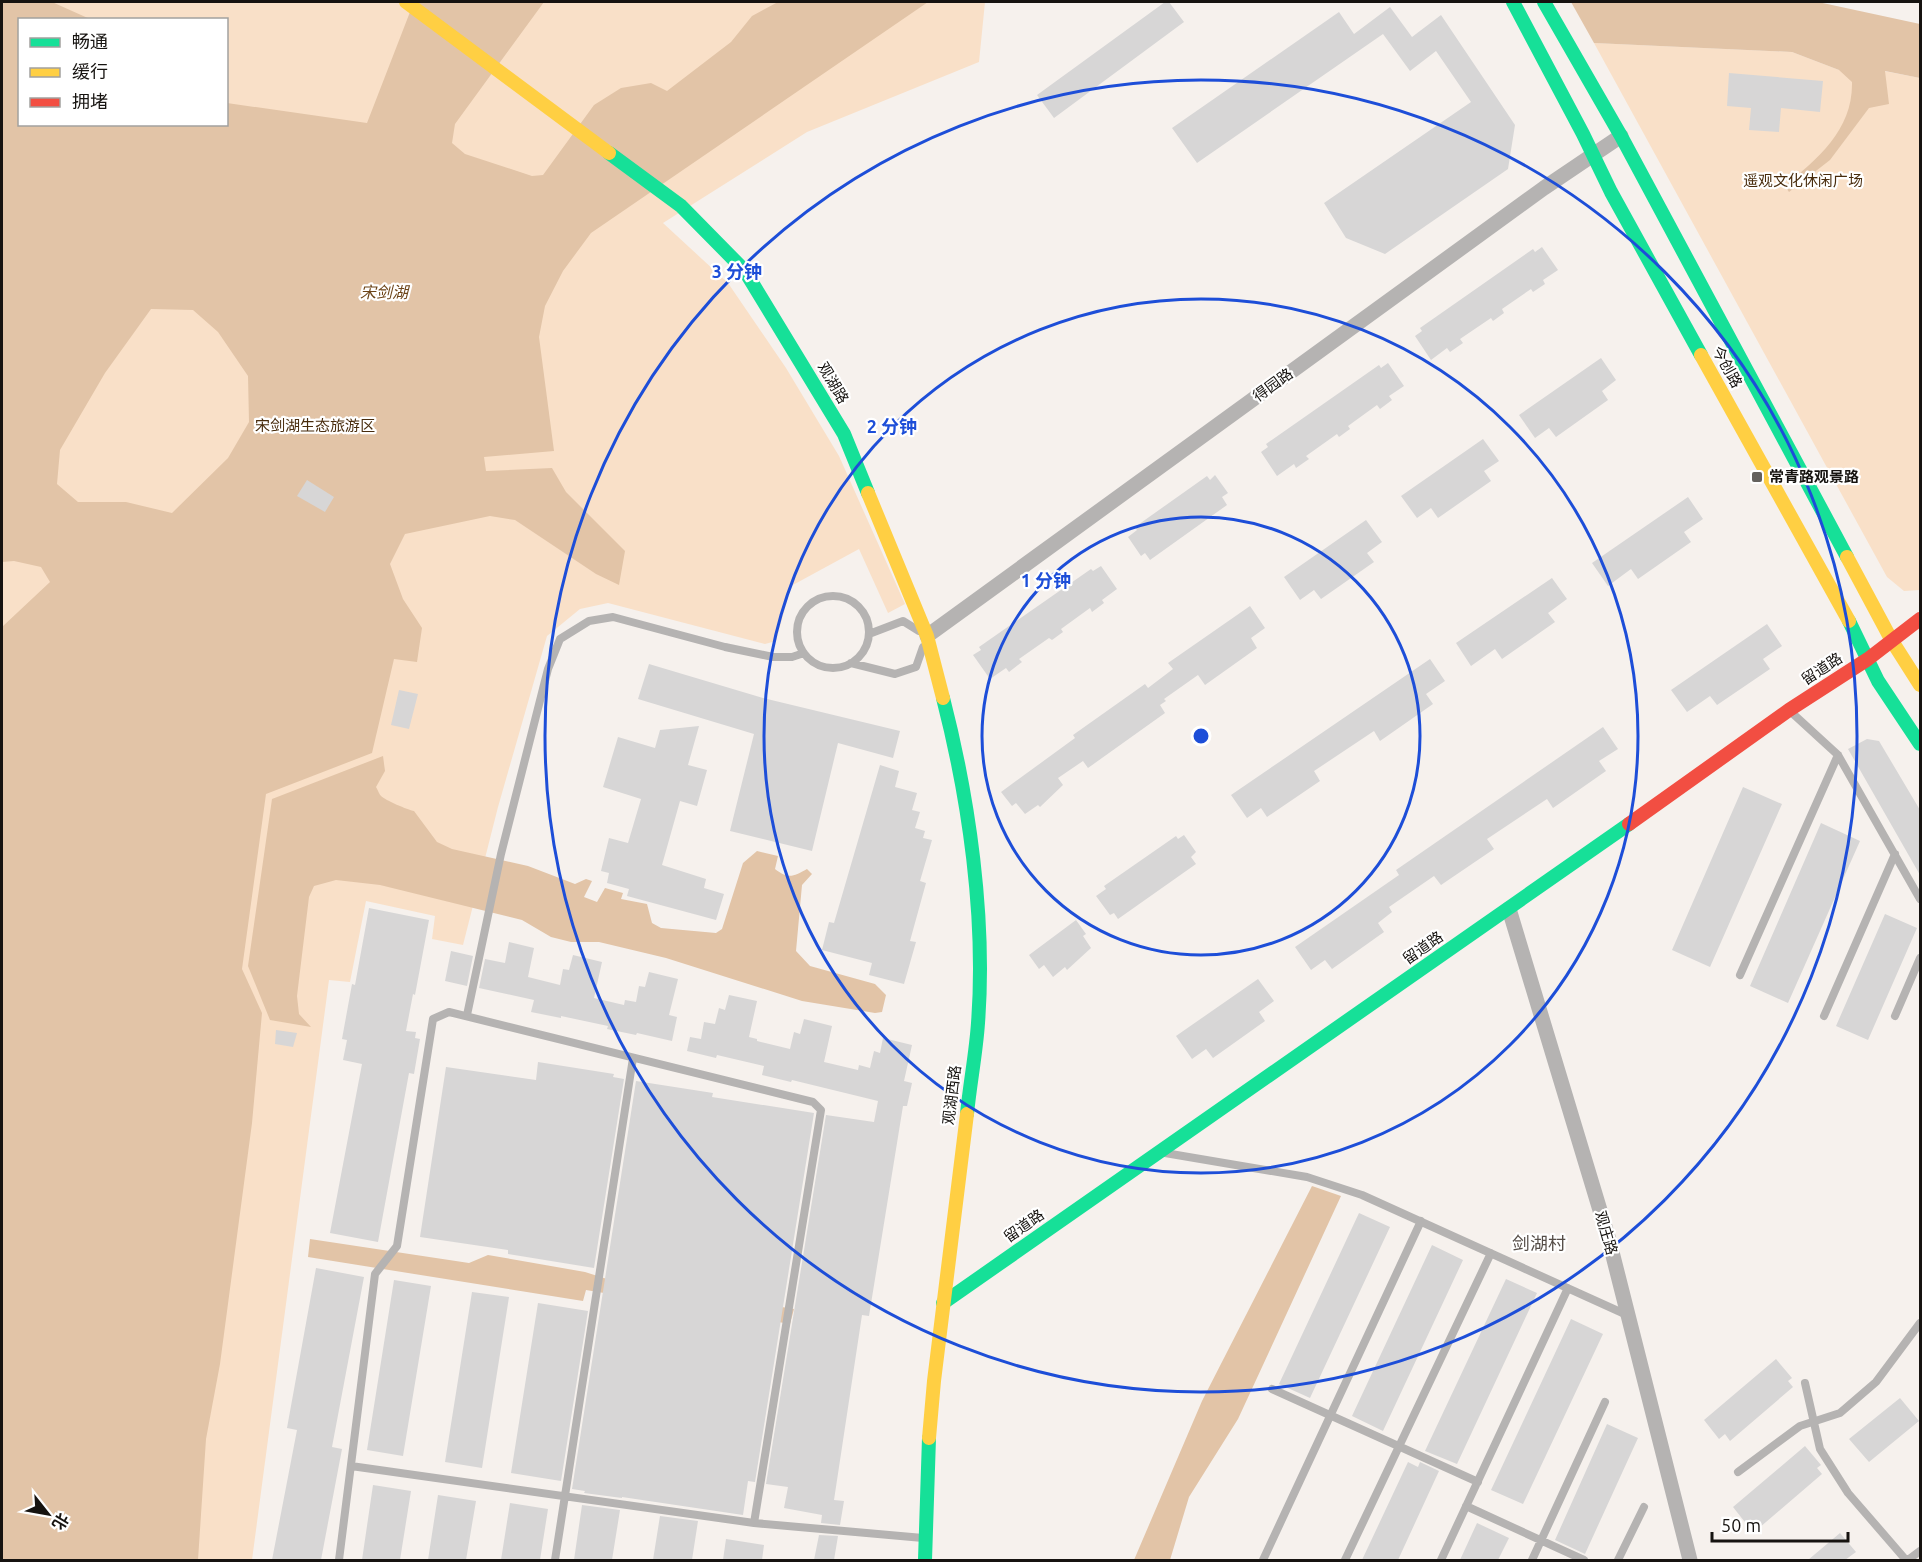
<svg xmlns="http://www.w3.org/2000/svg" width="1922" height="1562" viewBox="0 0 1922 1562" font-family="Ubuntu,'Noto Sans SC',sans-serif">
  <rect width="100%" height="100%" fill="#f6f1ed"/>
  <!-- green -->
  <path fill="#f9e0c8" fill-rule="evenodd" d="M2,2H985L979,62L807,132L663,223L728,283L786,368L839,456L905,604L888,613L859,549L791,586L776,641L765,644L608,603L580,609L547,636L498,807L463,945L432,939L435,916L366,901L350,982L329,980L252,1560H2ZM20,20H226V124H20Z
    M1594,43L1792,52L1839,70L1884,71L1920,78V590L1904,591L1887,577Z"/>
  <!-- water -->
  <path fill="#e2c4a7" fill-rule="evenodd" d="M2,2H52L90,19L20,20V124H226L227,103L367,123L410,12L417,2H544L455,124L452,143L465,154L532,176L543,175L594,105L621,88L651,83L667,91L731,42L752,16L778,2H928L591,233L563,271L545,306L539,337L554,451L484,457L486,471L552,468L566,492L625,551L619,585L596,574L515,520L490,516L405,534L390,564L403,599L422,628L417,662L394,659L372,753L266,794L242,969L262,1013L252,1123L220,1364L206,1439L198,1560H2V627L50,582L41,567L14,561L2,562ZM151,309L193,310L218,332L248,376L249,422L228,458L172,513L126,502H78L57,484L60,450L105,373Z
    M1571,2H1818L1920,24V78L1885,71L1889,104L1869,108L1830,160L1789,192L1785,186C1818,158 1853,130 1852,82L1839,70L1792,52L1594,43Z
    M383,756L385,771L376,787C378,790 379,794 381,796C385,800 408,810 414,811L437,842L452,849L528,866L575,884L586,879L592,881L584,897L597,902L605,888L623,893L621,899L647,904L652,923L661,928L716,933L722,929L743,863L757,851L778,856L775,869C788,879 793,877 807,869L812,874L802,885L796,951L810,966L875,984L886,995L882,1012L875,1013L802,1001L666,958L599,942H571L551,937L522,920L380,885L336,880L314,886L309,897L297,996L299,1014L311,1027L270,1020L248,966L272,799Z
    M1312,1186L1341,1196L1238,1419L1189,1497L1170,1560H1134L1202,1401Z
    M310,1239L469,1263L488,1255L585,1272L607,1279L794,1309L790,1324L586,1290L583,1301L308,1257Z"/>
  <!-- building -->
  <path fill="#d7d6d6" d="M1165,2H1169L1184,22L1054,118L1037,95Z
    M1390,7L1412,37L1441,15L1515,125L1508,169L1385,254L1346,238L1324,203L1471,102L1436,51L1410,71L1383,34L1197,163L1172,128L1339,12L1354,34Z
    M1729,73L1823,81L1820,112L1781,108L1779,132L1749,130L1751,108L1727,106Z
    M1542,247L1558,270L1543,280L1545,284L1533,292L1531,289L1502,309L1504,313L1493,321L1491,318L1460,339L1463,343L1450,352L1447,348L1431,360L1415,336L1422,331L1420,328L1533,249L1535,252Z
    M1601,358L1616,380L1602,391L1608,400L1556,437L1549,428L1535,438L1519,415Z
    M1388,363L1404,386L1389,396L1392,400L1380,409L1377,405L1348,426L1350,429L1339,437L1337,434L1306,456L1309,459L1296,468L1294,464L1277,476L1261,452L1268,447L1266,444L1379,365L1381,368Z
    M1483,439L1499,461L1484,471L1491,481L1438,518L1431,508L1417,518L1401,496Z
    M1215,475L1228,493L1222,497L1227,505L1150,560L1145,553L1141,556L1128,537L1137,530L1135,527L1207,476L1210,480Z
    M307,480L334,497L325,512L297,496Z
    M1688,497L1703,519L1684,532L1691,542L1638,579L1631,569L1608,586L1592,563Z
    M1366,520L1382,542L1367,553L1374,562L1321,599L1314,590L1300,600L1284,577Z
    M1101,566L1117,589L1102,600L1104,603L1092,612L1090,608L1061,629L1063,632L1052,640L1049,638L1019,659L1022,662L1009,672L1006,668L990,679L973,655L981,650L979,647L1091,569L1093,571Z
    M1552,578L1567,599L1548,613L1555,622L1502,659L1495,649L1471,666L1456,643Z
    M1250,606L1265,628L1251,638L1257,648L1205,685L1198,675L1164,699L1166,701L1160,705L1165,713L1088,768L1083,761L1058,778L1063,785L1040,807L1038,805L1025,814L1016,803L1012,806L1001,792L1075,738L1073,735L1145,684L1148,688L1173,669L1168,663Z
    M1767,624L1782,646L1763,659L1770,669L1717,705L1710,696L1687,712L1671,690Z
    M1430,659L1445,681L1426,694L1433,704L1380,741L1374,731L1314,771L1320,781L1267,817L1261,808L1247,818L1231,795Z
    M649,664L763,698L900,731L893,758L838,743L812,851L730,831L754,734L638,699Z
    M399,690L418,694L409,729L391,725Z
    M699,726L688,765L707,770L697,806L680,801L662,865L706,879L704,888L724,894L716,920L627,896L629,889L607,883L609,873L601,871L609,838L628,843L641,799L603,787L618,737L655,748L660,730Z
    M1603,727L1618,749L1599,761L1606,771L1553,808L1547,799L1487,839L1494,849L1441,885L1434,876L1389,907L1392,912L1378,923L1384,932L1332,969L1325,960L1311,970L1295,947L1399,875L1396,870Z
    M1867,739L1879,741L1920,810V875L1848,749Z
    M880,765L899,771L895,787L917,793L912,810L920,812L915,828L925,831L923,838L932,840L920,881L926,883L910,941L916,942L904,984L869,975L872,963L822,950L829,922L834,923Z
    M1743,787L1782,804L1710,967L1672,950Z
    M1821,823L1860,841L1788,1003L1750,986Z
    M1184,835L1196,852L1191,857L1196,864L1118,919L1114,913L1110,915L1096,896L1106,889L1104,886L1176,836L1178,839Z
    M369,908L429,920L415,995L413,994L406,1031L416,1032L415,1038L420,1039L414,1074L409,1073L378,1242L330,1233L362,1064L343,1060L347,1040L342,1039L352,984L355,985Z
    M1885,914L1917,928L1868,1040L1836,1026Z
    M1076,920L1086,934L1083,936L1091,948L1067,970L1065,967L1053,977L1044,965L1039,969L1029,955Z
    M509,942L534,948L528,977L560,985L563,969L569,970L573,955L602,962L594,998L624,1005L625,1000L636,1002L639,986L645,987L649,972L678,979L669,1015L677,1017L672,1041L637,1033L636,1035L607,1029L608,1026L561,1016V1018L531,1012L534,1000L479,988L485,959L505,963Z
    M451,951L473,956L467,986L445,981Z
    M1258,979L1274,1001L1259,1012L1265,1021L1213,1058L1206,1049L1192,1059L1176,1036Z
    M729,995L757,1001L749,1037L757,1039V1041L790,1049L794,1032L800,1034L804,1019L832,1026L824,1062L858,1070L859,1065L870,1068L874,1051L880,1053L883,1038L912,1045L904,1081L912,1083L907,1106H903L869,1316L862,1315L834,1500L844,1501L840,1525L821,1523L822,1515L784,1508L788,1487L766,1484L826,1115L874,1122L878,1101L792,1080L791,1082L762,1075L764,1066L717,1055L716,1058L687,1051L690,1037L701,1039L704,1022L715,1024L719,1008L725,1010Z
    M276,1030L297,1033L293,1047L275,1044Z
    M538,1062L614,1074L613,1077L624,1079L594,1268L508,1254V1250L420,1237L446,1067L536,1080Z
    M636,1081L713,1093L712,1097L814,1113L755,1482L748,1481L743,1515L622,1497V1498L584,1493L585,1491L572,1489Z
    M1359,1213L1390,1227L1310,1398L1279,1384Z
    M1432,1245L1463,1260L1383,1431L1352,1416Z
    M316,1268L364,1277L332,1447L342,1449L321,1560H272L297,1430L287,1428Z
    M1506,1279L1537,1293L1457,1464L1425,1451Z
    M394,1280L431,1286L403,1456L367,1450Z
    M472,1292L509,1297L482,1468L445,1462Z
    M538,1303L588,1311L561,1481L511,1473Z
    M1571,1319L1603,1334L1523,1504L1491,1490Z
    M1776,1359L1792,1378L1788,1381L1793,1387L1730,1441L1725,1434L1719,1439L1704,1420Z
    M1900,1398L1919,1421L1869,1462L1849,1439Z
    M1607,1424L1638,1438L1585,1554L1555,1540Z
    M1805,1446L1821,1465L1817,1468L1822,1474L1759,1528L1753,1521L1748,1526L1733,1507Z
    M1408,1462L1418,1467L1420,1462L1439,1471L1398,1560H1362Z
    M373,1485L411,1491L400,1560H362Z
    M438,1495L476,1501L466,1560H428Z
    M510,1503L548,1509L540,1560H501Z
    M582,1505L620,1510L612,1560H574Z
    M660,1516L698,1521L692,1560H653Z
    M1477,1523L1509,1538L1498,1560H1460Z
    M1840,1533L1856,1552L1845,1560H1808Z
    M819,1535L838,1536L834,1560H814Z
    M726,1539L764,1545L762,1560H723Z"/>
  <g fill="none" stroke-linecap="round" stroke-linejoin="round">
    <!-- lane -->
    <path stroke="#b5b3b2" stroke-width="8" d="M797 632a36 36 0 1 1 72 0a36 36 0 1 1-72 0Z
      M869,634L903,621L919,631
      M851,663L895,674L916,667L923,647
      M1791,712L1838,755L1920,899
      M1740,975L1838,755
      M467,1015L501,854L548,669L560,639L589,621L613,617L725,647L773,657H792L804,653
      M1824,1016L1895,854
      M1895,1016L1920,958
      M1165,1153L1307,1177L1362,1195L1627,1315
      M1805,1383L1820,1449L1848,1493L1906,1560
      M1272,1389L1478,1482
      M351,1466L754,1523L923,1538
      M1738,1472L1800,1426L1840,1413L1876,1382L1920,1323
      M1466,1506L1584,1560
      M339,1560L375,1274L397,1246L433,1019L449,1012L813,1102L821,1110L754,1523
      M555,1560L633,1058
      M1263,1560L1421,1221
      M1345,1560L1491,1253
      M1441,1560L1568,1288
      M1532,1560L1605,1402
      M1618,1560L1644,1507
      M1908,1560L1920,1551"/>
    <!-- street -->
    <path stroke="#b5b3b2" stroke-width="15" d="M927,636L1544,188L1621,136
      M1509,909L1609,1240L1690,1560"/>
    <!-- fast -->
    <path stroke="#16e098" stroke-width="14" d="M1513,2L1583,134L1611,192L1701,355
      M1544,2L1621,136L1847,557
      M609,153L681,206L745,271L844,434L868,493
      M1849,621L1878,681L1920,744
      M943,698C969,799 986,918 978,1023C976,1053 970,1083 967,1114
      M943,1303L1629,824
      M925,1560L929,1438"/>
    <!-- slow -->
    <path stroke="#ffcf43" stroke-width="14" d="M406,2L609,153
      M1701,355L1849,621
      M868,493L927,636L943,698
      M1847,557L1892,641L1920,685
      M929,1438L934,1381L967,1114"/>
    <!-- jam -->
    <path stroke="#f24e42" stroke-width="14" d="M1629,824L1789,710L1868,659L1920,619"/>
  </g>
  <!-- distance rings -->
  <g fill="none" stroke="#1d4ed8" stroke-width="3">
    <circle cx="1201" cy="736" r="219"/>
    <circle cx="1201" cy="736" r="437"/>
    <circle cx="1201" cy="736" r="656"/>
  </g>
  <!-- markers -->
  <rect fill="#64615d" stroke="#fff" stroke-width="2" x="1751" y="471" width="12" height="12" rx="3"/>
  <g text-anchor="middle" stroke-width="4.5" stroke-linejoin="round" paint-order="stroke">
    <!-- park labels -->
    <g font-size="15" fill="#482c0d" stroke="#fff">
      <text x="1803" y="186">遥观文化休闲广场</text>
      <text x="315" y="431">宋剑湖生态旅游区</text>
    </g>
    <!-- street labels -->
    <g font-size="15" fill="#161310" stroke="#fff">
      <text transform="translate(1727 367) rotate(61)" y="5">今创路</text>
      <text transform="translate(833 383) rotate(59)" y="5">观湖路</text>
      <text transform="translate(1273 385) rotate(-36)" y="5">得园路</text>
      <text transform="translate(1822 669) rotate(-33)" y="5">留道路</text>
      <text transform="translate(1423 948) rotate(-35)" y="5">留道路</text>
      <text transform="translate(952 1095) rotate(-83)" y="5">观湖西路</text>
      <text transform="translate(1024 1226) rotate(-35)" y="5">留道路</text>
      <text transform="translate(1606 1233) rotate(74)" y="5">观庄路</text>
    </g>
    <!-- poi labels -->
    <g font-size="15" font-weight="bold" fill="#161310" stroke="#fff" text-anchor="start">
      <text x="1769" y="482">常青路观景路</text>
    </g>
    <!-- water labels -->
    <g font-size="16" font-style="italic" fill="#6c4418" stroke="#fff">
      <text x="384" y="298">宋剑湖</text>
    </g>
    <!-- quarter labels -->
    <g font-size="18" fill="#554d47" stroke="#fff">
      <text x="1539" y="1250">剑湖村</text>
    </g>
  </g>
  <circle cx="1201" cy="736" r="9" fill="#1d4ed8" stroke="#fff" stroke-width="3"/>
  <g font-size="18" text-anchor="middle" font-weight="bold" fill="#1d4ed8" stroke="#fff" stroke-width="4.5" stroke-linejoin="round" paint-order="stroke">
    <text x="737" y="278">3 分钟</text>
    <text x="892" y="433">2 分钟</text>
    <text x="1046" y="587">1 分钟</text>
  </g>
  <!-- border -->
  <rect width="1922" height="1562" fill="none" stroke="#161310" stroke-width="6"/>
  <!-- legend -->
  <rect x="18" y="18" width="210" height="108" fill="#ffffff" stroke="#a2a19f" stroke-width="1.5"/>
  <rect x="30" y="38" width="30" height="9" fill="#16e098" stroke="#a2a19f" stroke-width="1.5"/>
  <text x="72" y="48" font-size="18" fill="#161310">畅通</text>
  <rect x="30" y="68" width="30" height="9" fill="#ffcf43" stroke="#a2a19f" stroke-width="1.5"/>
  <text x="72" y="78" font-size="18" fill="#161310">缓行</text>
  <rect x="30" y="98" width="30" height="9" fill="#f24e42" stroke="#a2a19f" stroke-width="1.5"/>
  <text x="72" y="108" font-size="18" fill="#161310">拥堵</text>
  <!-- north arrow -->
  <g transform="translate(48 1514) rotate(121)" stroke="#ffffff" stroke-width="4.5" paint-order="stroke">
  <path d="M0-4.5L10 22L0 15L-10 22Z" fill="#161310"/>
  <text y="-9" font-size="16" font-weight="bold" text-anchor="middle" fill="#161310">北</text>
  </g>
  <!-- scale -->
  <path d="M1712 1532v9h136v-9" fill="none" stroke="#161310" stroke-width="3"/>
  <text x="1721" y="1532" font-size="18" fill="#161310" stroke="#ffffff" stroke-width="4.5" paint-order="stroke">50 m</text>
</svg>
